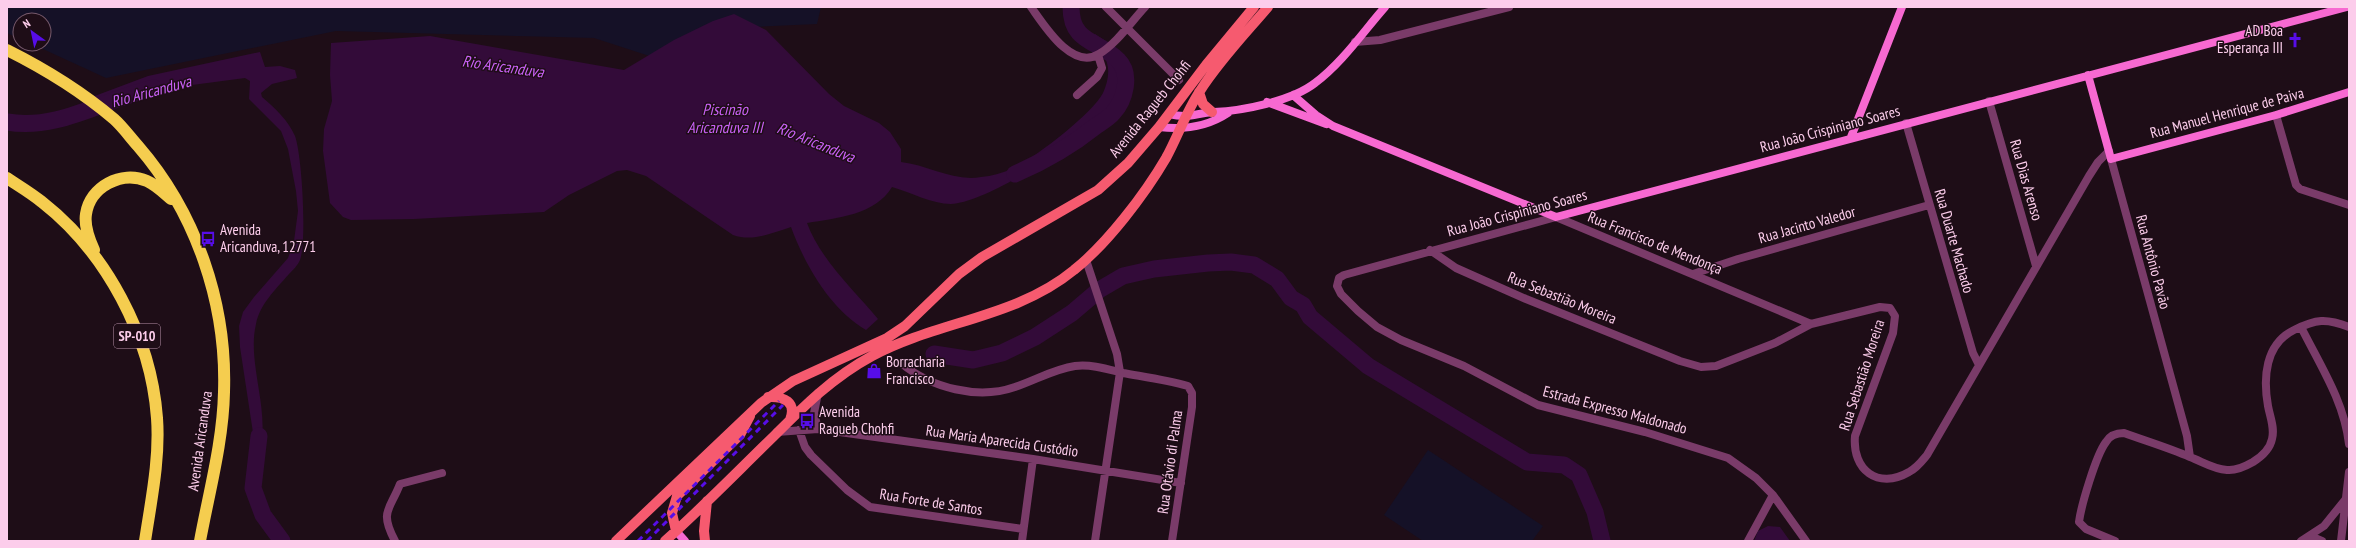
<svg xmlns="http://www.w3.org/2000/svg" width="2356" height="548" viewBox="0 0 2356 548" font-family="'PT Sans Narrow',sans-serif">
  <rect width="100%" height="100%" fill="#1e0d17"/>
  <!-- green -->
  <path fill="#151127" d="M7,7H821L817,24L754,27L711,76L594,38L336,31L106,78L32,44H44V20H20V39L7,33Z
    M1428,450L1543,526L1532,541H1423L1384,515Z"/>
  <!-- water -->
  <path fill="#330b39" d="M734,14L766,30L829,94L844,106L879,123L890,132L901,149V162C928,165 954,182 981,177C992,176 1003,173 1013,168C1035,158 1092,114 1103,93C1107,84 1110,73 1107,63C1105,53 1096,47 1088,42L1095,34C1107,42 1122,49 1124,64C1126,79 1116,102 1107,112C1083,140 987,203 951,204C932,204 910,192 892,187C875,215 837,218 807,223C820,259 854,290 878,319L866,330C830,309 805,265 791,227C772,233 753,242 733,235L646,176L627,170L617,171L569,195L544,212L414,219L351,220L343,217L330,203L323,151L324,129L332,101L330,75L331,43L430,36L624,70L674,40L713,21Z
    M260,52L265,67L280,66L295,70L297,78L272,84L261,93L262,97C275,108 288,120 295,136C302,155 307,241 300,260C298,265 293,270 289,274C276,289 260,304 256,324C246,366 274,416 257,459L240,347L239,326L243,312L254,297L288,258L294,241L298,211L296,191L288,149L281,131L249,99L250,81L245,78L124,94L102,105L92,97L148,76Z
    M1768,526L1780,527L1790,541H1754L1758,531Z"/>
  <g fill="none" stroke-linecap="round" stroke-linejoin="round">
    <!-- river -->
    <path stroke="#330b39" stroke-width="17" d="M7,122C59,131 104,99 154,88
      M1015,174C1045,161 1071,146 1096,126C1102,122 1109,118 1113,113C1125,100 1132,74 1118,60C1099,40 1071,44 1071,7
      M934,354L973,360L1002,353L1035,337L1072,313L1099,290L1123,276L1154,269L1208,263L1231,262L1254,265L1277,279L1291,298L1303,305L1310,317L1368,366L1527,462L1564,465L1579,475L1595,512L1602,541
      M259,436L253,488L263,515L282,541"/>
    <!-- street -->
    <path stroke="#7a3b69" stroke-width="8" d="M1031,7C1044,25 1072,71 1099,54C1117,43 1131,22 1145,7
      M1106,7L1179,80
      M1355,42L1380,40L1509,7
      M1077,95L1097,77L1102,68L1098,55
      M1989,101L2036,266
      M2276,115L2296,185L2300,189L2349,205
      M1906,123L1973,353L1979,365
      M2111,159L2187,436L2190,457
      M1430,250L1456,268L1526,299L1680,361L1701,367L1716,366L1775,343L1811,324L1880,307L1890,308L1895,316L1893,333L1855,436C1852,470 1878,490 1909,472C1917,468 1922,461 1927,455L2089,176L2098,162L2109,151
      M1086,260L1117,354L1120,372L1095,541
      M1693,274L1738,259L1929,205
      M2301,327C2320,365 2344,401 2349,444
      M901,363C931,388 978,400 1015,387C1036,380 1054,369 1075,366C1091,364 1107,369 1123,373C1145,377 1167,380 1188,386L1192,393V407L1172,541
      M818,393L814,413L818,429
      M799,430L805,447L811,455L847,490L870,507L1023,529
      M777,432L818,429L1033,459L1181,483
      M2310,536L2322,541
      M395,541C379,511 390,510 400,484L442,473
      M1022,541L1033,459
      M1748,541L1773,495
      M1806,541L1773,495L1756,478L1728,458L1645,432L1538,405L1464,366L1401,340L1377,327L1358,311L1341,294L1337,286L1339,278L1344,275L1556,217L1811,324
      M2115,541L2086,529L2079,522C2081,506 2096,455 2106,442C2110,435 2117,433 2124,433C2146,441 2169,448 2190,457C2203,462 2213,469 2227,470C2236,471 2246,466 2253,462C2261,457 2270,449 2272,439C2275,428 2270,417 2268,406C2263,378 2265,344 2294,330C2316,319 2326,318 2349,327
      M2301,541L2324,526L2345,500
      M2341,541L2349,472"/>
    <!-- secondary -->
    <path stroke="#f769d1" stroke-width="8" d="M2088,75L2111,159L2276,115L2349,92
      M1293,95L1316,115L1333,126L1556,217L2347,7
      M1267,102L1326,124
      M1169,114C1190,119 1195,113 1214,112C1242,111 1292,101 1315,83C1342,63 1363,32 1385,7
      M1159,127C1183,130 1207,127 1228,113
      M1851,137L1902,7
      M676,531L685,541"/>
    <!-- primary -->
    <path stroke="#f65a6f" stroke-width="10" d="M1199,92L1203,104L1212,112
      M768,397C784,396 797,402 790,420
      M676,531L672,513L677,496L740,435L750,416
      M616,541L761,403L793,381L887,338L905,326L959,274L982,257L1098,190L1128,163L1159,127L1206,65L1254,7
      M665,541C702,508 737,472 773,437C804,406 833,377 872,356C937,321 1016,318 1074,270C1107,244 1145,194 1166,158C1178,136 1186,112 1200,91C1219,61 1245,34 1268,7
      M705,541L704,531L707,501"/>
    <!-- highway -->
    <path stroke="#f5cd4f" stroke-width="12" d="M7,50C45,69 81,91 114,119C122,126 130,137 138,146C196,213 227,303 224,392C223,442 209,492 200,541
      M7,178C19,186 31,193 42,202C106,252 151,336 157,418C160,459 151,501 145,541
      M94,250C89,239 84,226 86,214C90,187 121,170 147,181C156,185 164,193 171,199"/>
    <!-- rail -->
    <path stroke="#570de8" stroke-width="3" stroke-dasharray="6 5" stroke-linecap="butt" d="M638,541L779,401
      M647,541L783,405"/>
  </g>
  <!-- icons -->
  <defs>
    <symbol id="church-bare" viewBox="-9 -9 18 18"><path d="M-1.2-6h2.4v3.5h3.3v2.4h-3.3V6h-2.4V-.1h-3.3v-2.4h3.3Z" fill="#570de8" stroke="#1e0d17" stroke-width="2.5" paint-order="stroke"/></symbol>
    <symbol id="bus-bare" viewBox="-9 -9 18 18"><path d="M-5-6H5V4H4V6H2V4H-2V6H-4V4H-5ZM-3.5-4V0h7V-4ZM-3.5 1.2v1.5H-2V1.2ZM2 1.2v1.5H3.5V1.2Z" fill="#570de8" stroke="#1e0d17" stroke-width="2.5" paint-order="stroke"/></symbol>
    <symbol id="shop-bare" viewBox="-9 -9 18 18"><path d="M-5-2.5h2.3a2.7 3.5 0 0 1 5.4 0H5L5.5 6h-11ZM-1.5-2.5h3a1.5 2.3 0 0 0-3 0Z" fill="#570de8" stroke="#1e0d17" stroke-width="2.5" paint-order="stroke"/></symbol>
  </defs>
  <g fill-rule="evenodd">
    <use href="#church-bare" x="2284" y="29" width="22" height="22"/>
    <use href="#bus-bare" x="197" y="228" width="22" height="22"/>
    <use href="#shop-bare" x="863" y="360" width="22" height="22"/>
    <use href="#bus-bare" x="796" y="410" width="22" height="22"/>
  </g>
  <g text-anchor="middle" stroke-width="3" stroke-linejoin="round" paint-order="stroke">
    <!-- shield labels -->
    <rect fill="#1e0d17" stroke="#b993ab" stroke-width="1" x="114" y="324" width="46" height="24" rx="3"/>
    <g font-size="14" font-weight="bold" fill="#fccdeb">
      <text x="137" y="341">SP-010</text>
    </g>
    <!-- poi labels -->
    <g font-size="15" fill="#fccdeb" stroke="#1e0d17" text-anchor="start">
      <text x="2283" y="36" text-anchor="end">AD Boa<tspan x="2283" dy="17">Esperança III</tspan></text>
      <text x="220" y="235">Avenida<tspan x="220" dy="17">Aricanduva, 12771</tspan></text>
      <text x="886" y="367">Borracharia<tspan x="886" dy="17">Francisco</tspan></text>
      <text x="819" y="417">Avenida<tspan x="819" dy="17">Ragueb Chohfi</tspan></text>
    </g>
    <!-- street labels -->
    <g font-size="15" fill="#fccdeb" stroke="#1e0d17">
      <text transform="translate(1150 109) rotate(-51)" y="5">Avenida Ragueb Chohfi</text>
      <text transform="translate(2227 113) rotate(-15)" y="5">Rua Manuel Henrique de Paiva</text>
      <text transform="translate(1830 129) rotate(-15)" y="5">Rua João Crispiniano Soares</text>
      <text transform="translate(2026 180) rotate(74)" y="5">Rua Dias Arenso</text>
      <text transform="translate(1517 213) rotate(-15)" y="5">Rua João Crispiniano Soares</text>
      <text transform="translate(1807 225) rotate(-16)" y="5">Rua Jacinto Valedor</text>
      <text transform="translate(1954 241) rotate(74)" y="5">Rua Duarte Machado</text>
      <text transform="translate(1655 243) rotate(22)" y="5">Rua Francisco de Mendonça</text>
      <text transform="translate(2153 262) rotate(75)" y="5">Rua Antônio Pavão</text>
      <text transform="translate(1562 298) rotate(22)" y="5">Rua Sebastião Moreira</text>
      <text transform="translate(1862 375) rotate(-72)" y="5">Rua Sebastião Moreira</text>
      <text transform="translate(1615 410) rotate(15)" y="5">Estrada Expresso Maldonado</text>
      <text transform="translate(200 441) rotate(-82)" y="5">Avenida Aricanduva</text>
      <text transform="translate(1002 441) rotate(8)" y="5">Rua Maria Aparecida Custódio</text>
      <text transform="translate(1170 462) rotate(-82)" y="5">Rua Otávio di Palma</text>
      <text transform="translate(931 502) rotate(9)" y="5">Rua Forte de Santos</text>
    </g>
    <!-- water labels -->
    <g font-size="16" font-style="italic" fill="#ca61f6" stroke="#1e0d17">
      <text transform="translate(503 66) rotate(8)" y="6">Rio Aricanduva</text>
      <text transform="translate(151 91) rotate(-15)" y="6">Rio Aricanduva</text>
      <text x="725" y="115">Piscinão<tspan x="725" dy="18">Aricanduva III</tspan></text>
      <text transform="translate(816 142) rotate(22)" y="6">Rio Aricanduva</text>
    </g>
  </g>
  <!-- border -->
  <rect width="2356" height="548" fill="none" stroke="#fccdeb" stroke-width="16"/>
  <!-- north arrow -->
  <g transform="translate(32 32) rotate(327)"><circle r="19" fill="#1e0d17" stroke="#775a6c"/>
  <path d="M0-3L7 15L0 10L-7 15Z" fill="#570de8"/>
  <text y="-6" font-size="11" font-weight="bold" text-anchor="middle" fill="#fccdeb">N</text>
  </g>
</svg>
